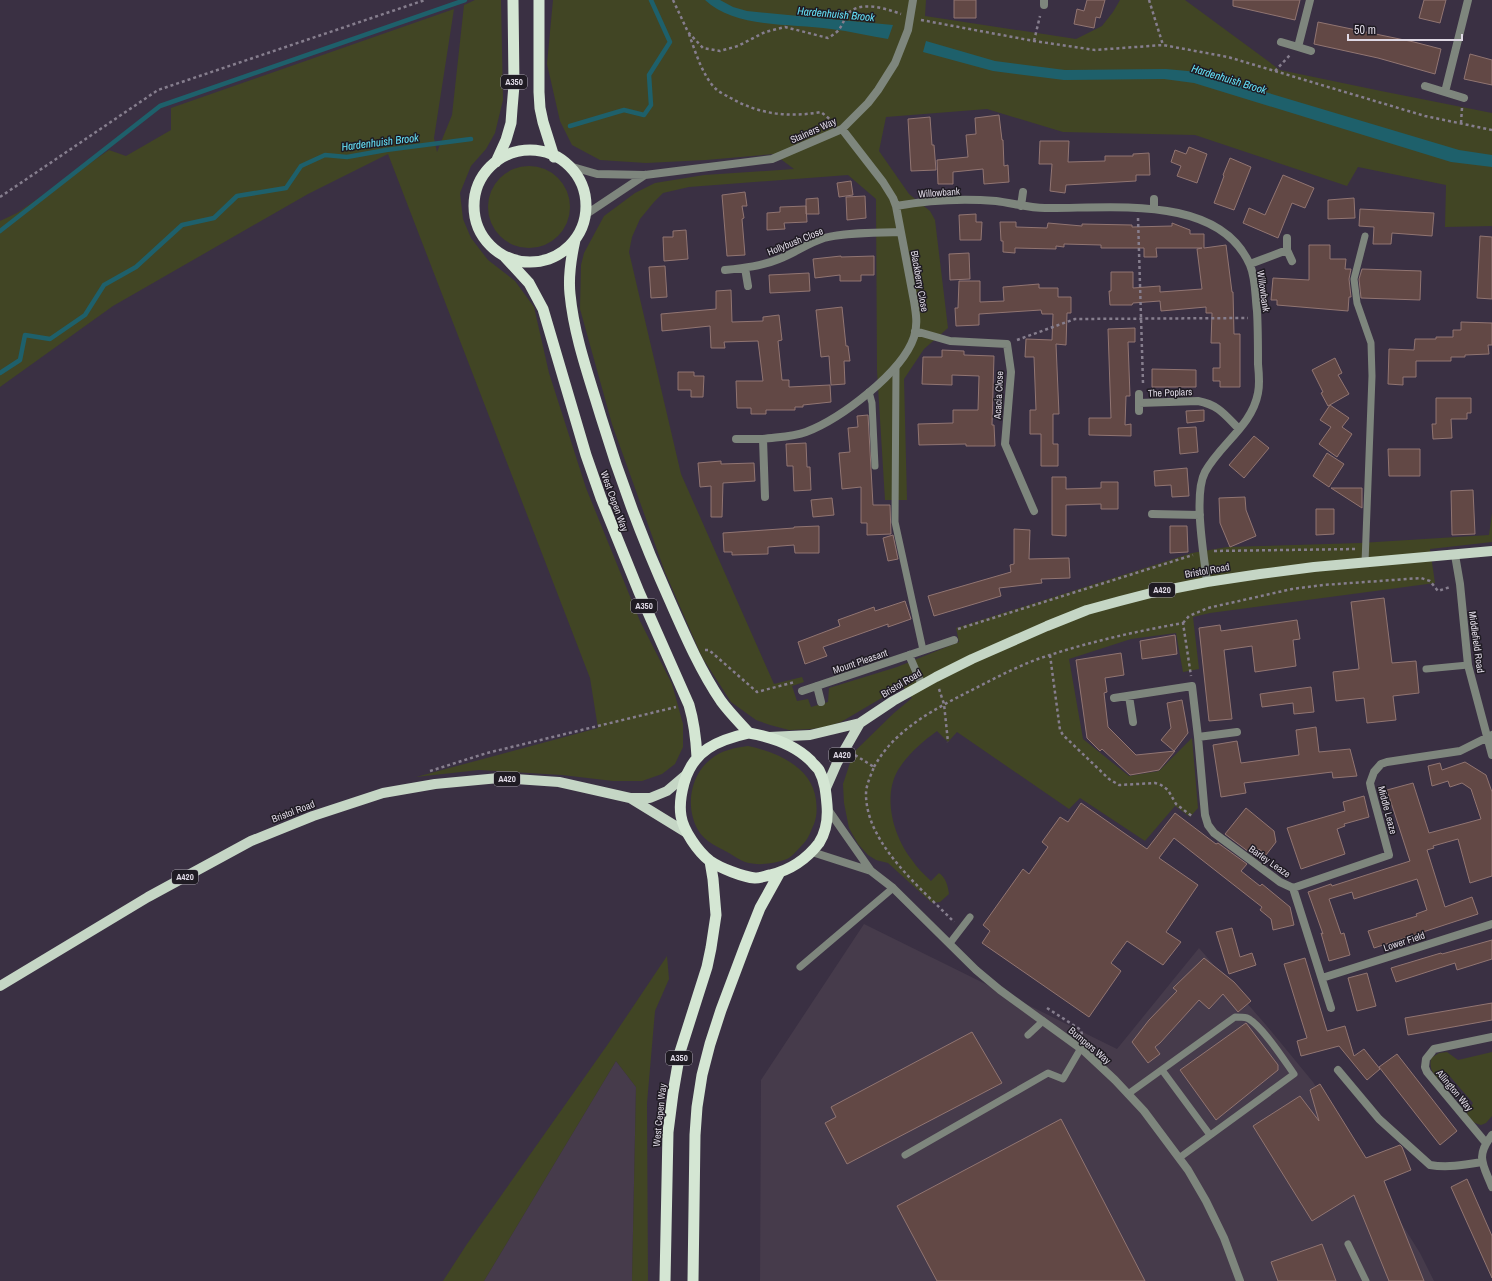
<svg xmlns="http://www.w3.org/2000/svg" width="1492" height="1281" viewBox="0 0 1492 1281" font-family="'Archivo Narrow',sans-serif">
  <rect width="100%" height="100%" fill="#3a3043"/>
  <!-- industrial -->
  <path fill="#463b4b" d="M864,924L1117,1049L1199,948L1266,1025L1313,1082L1420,1253L1434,1281H760L761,1080Z
    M616,1061L636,1087L632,1281H484Z"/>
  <!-- green -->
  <path fill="#414524" d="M475,0H501L503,100L495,133L486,149L471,166L460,193L463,219L471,238L488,260L515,281L534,307L549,373L586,488L640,621L672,684L683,724V747L675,764L662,774L642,781H613L562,775L479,770L416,777L598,728L590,678L388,154L308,194L113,306L0,387V221L17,213L109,150L126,156L171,130V108L454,9L434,138L437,152L452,115L464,5Z
    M553,0H926L925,16L1076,39L1102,26L1113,12L1120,0H1185L1280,70L1381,91L1492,113V226L1445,227L1446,185L1358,167L1347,186L1195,135L1063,132L987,109L886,117L879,151L909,194L930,211L935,220L948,328L924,349L904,379L907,500H885L877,370L876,199L848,175L689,187L663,193L654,202L640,219L632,237L629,252L681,474L774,684L802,677L804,682L792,686L797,701L808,699L811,707L828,702L829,688L897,667L959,642L956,628L1192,553L1227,547L1360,543L1489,535L1492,513V542L1430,549L1435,583L1210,613L1193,617L1199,669L1183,672L1176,633L1131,639L1069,659L1083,739L1129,776L1159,771L1192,738L1198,808L1190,817L1175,806L1145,841L1080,798L1069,809L957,732L948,742L937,731C922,742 908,754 898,770C882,798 894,837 912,860C917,868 924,874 931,881L939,873C946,878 948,886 949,894L940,902L932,903L888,863L876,860L868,855L858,844L849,828L844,803L843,784L850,763L856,750L894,713L912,698L902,686L841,722L826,727L811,729L789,730L770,725L756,720L731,702L702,657L665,572L612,424L580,309L581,265L584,253L604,216L635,193L655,183L704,175L794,169L774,154L706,160L646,163L600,160L572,145L560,121L547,64Z
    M488 207a41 41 0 1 1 82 0a41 41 0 1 1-82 0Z
    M748,746C777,752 812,767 816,800C817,810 817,815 814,824C811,830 809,838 804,843C799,848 793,856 787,859C774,864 758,866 745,862C740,860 734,856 729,853C718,847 705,842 698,830C685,807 690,775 711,759C721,750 735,748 748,746Z
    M667,956L669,979L655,1011L647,1103L648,1281H632L636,1087L616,1061L484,1281H443L467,1244L608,1044Z
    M1447,1052L1458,1060L1492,1052V1116L1486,1123L1481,1125C1473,1123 1470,1120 1467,1113L1473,1103L1447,1073L1439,1081C1433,1073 1429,1069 1431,1058L1439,1053Z"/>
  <!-- water -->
  <path fill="#1e606b" d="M705,0H720L733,7L747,11L893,25L888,39C869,36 850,31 831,29C791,23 736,29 705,0Z
    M926,41L995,61L1065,70L1166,69L1198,72L1459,150L1492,155V167L1451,162L1194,83L1164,79L1064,80L993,71L923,52Z"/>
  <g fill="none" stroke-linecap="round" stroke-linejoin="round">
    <!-- stream -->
    <path stroke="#1e606b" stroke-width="4.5" d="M570,126L624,110L644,115L651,105L649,75L670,42L651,0
      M0,231L160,106L465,0
      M0,373L20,360L25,335L50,339L85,315L104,285L136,267L182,225L214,218L237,196L286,188L301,166L325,155L347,157L386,150L471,139"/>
  </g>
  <!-- building -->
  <path fill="#624845" stroke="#917572" d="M954,0H976V18H954Z
    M1087,0H1105L1100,18L1096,17L1094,28L1074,24L1077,9L1084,11Z
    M1233,0H1300L1295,20L1233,6Z
    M1424,0H1446L1440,23L1419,18Z
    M1318,22L1414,42L1441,49L1435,74L1378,58L1314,44Z
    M1470,54L1492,60V85L1464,79Z
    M999,115L1002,140H1003L1004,166L1008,165L1009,182L984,184L983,169L953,172V184H938L937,160L968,157L966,135L976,134L975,118Z
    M930,117L932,145H934L936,170L911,171L908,119Z
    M1040,141H1069L1068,162L1105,161V156H1133V154L1149,153L1150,175H1136V181L1066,185L1065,193L1050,191L1052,164H1039Z
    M1189,147L1207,154L1197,183L1177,176L1181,166L1171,162L1175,150L1186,154Z
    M1230,158L1251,167L1234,210L1214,203L1224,176L1223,175Z
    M1283,175L1314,188L1305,208L1292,203L1278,238L1243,223L1249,208L1265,215Z
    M851,181L853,195L839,197L837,183Z
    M745,192L747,206H742L744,218L742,219L745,255L727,256L722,195Z
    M865,196L866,218L847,220L846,197Z
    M818,198L819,214H806V199Z
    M1354,198L1355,218L1328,219V200Z
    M806,206L807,222L784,223L785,229L767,230V213L780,212V207Z
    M1360,209L1434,213L1432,236L1392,233L1391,244H1373L1374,227L1359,226Z
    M976,214V222H982L981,240H960L959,215Z
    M1000,222H1016V227L1047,228L1048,223L1082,226V224L1132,225V227L1172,226V223L1190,230V234H1204V248L1226,245L1232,292H1233L1234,334H1240V387H1220V381H1213V368H1220V343H1211L1212,313H1206V307L1161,311L1160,301L1133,303L1132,305H1110L1109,291H1111V272H1133V288L1160,286V292L1202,289L1197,249L1202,248H1156L1157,257H1144V248H1101V245L1064,244V247L1056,246V249L1015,248V253L1003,252V241H1001Z
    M686,230L688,259L664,261L663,237H673V231Z
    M1480,236L1492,237V299L1477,298Z
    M1309,245H1330V259H1346L1345,269H1351L1349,279L1351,297H1349L1348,311L1277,305V300H1271L1273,278L1309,280Z
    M969,253L970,279L950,280L949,254Z
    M841,256V257L874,256V275H861V281H840V275L815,278L813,259Z
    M665,266L667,297L651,298L649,267Z
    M1362,269L1421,271L1420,300L1361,298L1359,279Z
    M809,273L810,291L770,293L769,275Z
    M959,281H980V302L1004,301L1003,287L1039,284V288H1058V297H1071V313H1067L1066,345L1056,344L1059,414H1053V444H1058V466H1041V434H1030V410H1036L1034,357H1025L1026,339L1052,340L1053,314H1042L1041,310L979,314V325L956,326L955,308H958Z
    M731,290L732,322L763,321V317L779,315L782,340L778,341L782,380H789V387L830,385L831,402L803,405V407H795V410H766V414H751V408H737L736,381H763L758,341L724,342L725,348H711L710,326L662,331L661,314L716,309V291Z
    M842,307L846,346H848L850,361H844L845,384L831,385L829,356L821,357L816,310Z
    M1461,322L1492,323V345H1488L1489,354L1465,355V357H1451V361H1416V377H1403V385L1388,384L1389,349L1414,350L1415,339H1436V337H1453V330H1461Z
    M1135,328V342H1128L1130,396H1126L1125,425L1131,424V436L1089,435V418H1111L1108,329Z
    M942,350L964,351V355L994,356L992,425H994L995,446H966V444L919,445L918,424L953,423V410H978L979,376L952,375V385L922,384L923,357H942Z
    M1335,358L1342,373L1338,375L1349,394L1328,406L1321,393L1323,392L1312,370Z
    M1152,369L1196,370V387H1152Z
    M678,372H694V376H704L703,397H691V390H678Z
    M1436,398H1471V413H1467V419H1451L1452,438L1433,439L1432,424H1436Z
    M1330,405L1349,418L1342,427L1352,434L1337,457L1319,444L1331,427L1320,420Z
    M1204,410V421L1187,423L1186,411Z
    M868,415L873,505H890L891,534L867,535V523H861V487L842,489L839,453L850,452L848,428L858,427L857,416Z
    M1196,427L1198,452L1180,454L1178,428Z
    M1254,436L1269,448L1244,478L1229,465Z
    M806,443L807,467H810L811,490L794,491L793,466H787L786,444Z
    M1388,449H1420V476H1389Z
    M1327,453L1344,464L1329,487L1313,476Z
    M721,461V464L754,463L755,481L723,483L722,517H711V486L700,487L698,463Z
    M1187,468L1189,496L1172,497L1171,485L1155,486L1154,471Z
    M1052,477H1066V489L1101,488V482H1118V509H1101V504L1066,505V536L1052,535Z
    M1331,488H1362V508Z
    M1473,490L1475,534L1452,535L1451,491Z
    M1245,497L1246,510L1256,536L1230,547L1220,523L1219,498Z
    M832,498L834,515L813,517L811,500Z
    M1316,509H1334V534L1316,535Z
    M819,526V553H795L794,545L768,547V554L732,555V552H724L723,533L794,528V527Z
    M1170,526H1187L1188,552L1170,553Z
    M1014,529L1030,530L1029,559L1069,558L1070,578L1041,579L1042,583L999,588L1001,596L934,616L928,596L1011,572L1010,565L1014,564Z
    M893,535L898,559L888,561L883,538Z
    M1384,598L1392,663L1416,661L1419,693L1393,696L1396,720L1367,723L1364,698L1336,701L1333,672L1359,669L1351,602Z
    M905,601L911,619L888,627V624L823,647L827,656L805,664L798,642L840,626L838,620L874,607L875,611Z
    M1297,620L1300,639L1293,640L1296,666L1255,672L1252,646L1224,650L1232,719L1209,721L1199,628L1220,625L1221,631Z
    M1175,635L1177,654L1142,659L1140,641Z
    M1121,653L1124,675L1105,678L1107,692L1104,693L1108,727L1136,755L1175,751L1159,770L1130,775L1102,749L1100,751L1087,738L1076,660Z
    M1311,687L1314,712L1294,714L1293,703L1262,707L1260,694Z
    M1182,700L1188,733L1174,751L1161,740L1171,728L1167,703Z
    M1316,727L1319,752L1350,749L1357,776L1333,778L1332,772L1244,783L1246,793L1221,797L1213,745L1237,741L1241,763L1299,755L1296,730Z
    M1465,762L1486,775L1492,792V876L1470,883L1458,839L1433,846L1434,848L1427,850L1445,907L1472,897L1478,914L1374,948L1368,931L1417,916L1416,914L1427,910L1417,879L1354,899L1352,892L1329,899L1341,934L1344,933L1350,955L1329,961L1321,933L1323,934L1308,892L1331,884L1332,886L1410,861L1387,790L1413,783L1429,833L1481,819L1471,789L1462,783L1450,787L1448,781L1432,786L1428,766L1440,763L1442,770Z
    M1364,796L1369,817L1344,824L1345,826L1337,829L1345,854L1301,869L1287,828L1345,811L1343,802Z
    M1081,803L1147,849L1175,813L1216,844L1218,843L1247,864L1241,871L1260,886L1262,884L1290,907L1294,925L1273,930L1271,919L1260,910L1262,907L1174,838L1159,858L1198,885L1166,932L1181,942L1163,965L1127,941L1111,963L1121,971L1089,1017L982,943L990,931L983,925L1023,869L1029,874L1048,847L1042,842L1060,817L1068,822Z
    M1246,808L1274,831L1276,842L1266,855L1259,849L1253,855L1225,834Z
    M1232,928L1240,957L1252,953L1256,965L1229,974L1216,932Z
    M1492,940V959L1457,970L1455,963L1396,982L1391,968L1441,953L1442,954Z
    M1204,958L1234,982L1251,1001L1238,1012L1223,994L1209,1009L1199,1000L1160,1043L1155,1047L1160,1054L1148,1063L1132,1042L1149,1020L1177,991L1173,988Z
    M1305,958L1327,1031L1345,1026L1354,1056L1364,1049L1380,1069L1367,1080L1339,1046L1301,1056L1297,1041L1307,1038L1284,964Z
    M1367,973L1376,1006L1357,1011L1348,978Z
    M1492,1003V1020L1408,1035L1405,1018Z
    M1246,1023L1278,1065V1070L1216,1120L1180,1070Z
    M972,1032L1002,1083L847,1164L825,1123L836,1117L831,1107Z
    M1397,1054L1457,1131L1440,1145L1379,1067Z
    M1320,1084L1366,1158L1400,1145L1402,1147L1411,1170L1384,1181L1424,1281H1389L1354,1195L1312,1221L1253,1126L1300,1096L1319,1121L1310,1090Z
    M1061,1119L1145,1281H937L897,1206Z
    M1467,1179L1492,1236V1278L1451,1187Z
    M1322,1244L1336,1281H1278L1271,1262Z"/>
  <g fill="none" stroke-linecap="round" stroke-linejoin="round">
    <!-- path -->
    <path stroke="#867e8e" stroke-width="2.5" stroke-dasharray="3 3" stroke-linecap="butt" d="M673,0L688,32L703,48L720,51L738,46L765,32L785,27L828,38C842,30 840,27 847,15C858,0 885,8 901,14
      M1149,0L1163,45
      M921,20L1034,41L1095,50L1163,45L1228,57L1425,116L1492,130
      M689,34C695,51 703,77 716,89C719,92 725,95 729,97C758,114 787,118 821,112L832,121
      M1034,41L1040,16
      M1275,71L1290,55
      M1461,123L1462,108
      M0,197L158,90L425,0
      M1138,218L1143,383
      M1017,340L1075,319L1248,318
      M1214,551L1355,549
      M1183,623L1189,616L1208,608L1292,589L1323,585L1421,578L1430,581L1438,591L1450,587
      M958,629L1193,555
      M705,650H709L757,692L795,682
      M1050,655L1060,730L1063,735L1109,779L1119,785L1155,783L1161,785L1168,790L1176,804L1193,817
      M939,689L944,704L948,742
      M855,755L874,767C871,775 866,785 866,794C866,844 921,888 954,922
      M874,767C893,732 929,712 964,694C992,680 1020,664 1050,655C1093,641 1138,631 1183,623L1191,676
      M430,771L487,753L676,707
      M1047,1008L1081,1030L1082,1035"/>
    <!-- service -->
    <path stroke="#7e867d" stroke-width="7" d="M896,367L895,522L923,650
      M869,392L872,403L875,466
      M1365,563L1372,376L1371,343L1357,303L1354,279L1365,236
      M1426,669L1468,665
      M950,943L970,917
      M800,967L893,888
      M1028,1035L1043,1021
      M1162,1070L1210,1135
      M1128,1094L1235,1017C1239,1017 1243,1017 1247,1018C1261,1024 1284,1060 1294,1074L1179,1158
      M905,1155L1048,1073L1063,1079L1081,1048
      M1348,1244L1366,1281"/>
    <!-- minor -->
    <path stroke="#7e867d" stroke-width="8" d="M1310,0L1298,47L1311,51
      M1044,5V0
      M1281,42L1298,47
      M1425,86L1464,98
      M1445,92L1468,0
      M569,166L597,174L645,175L772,159L842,129L868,103L878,90L895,63L908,30L913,0
      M896,206C929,200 962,198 996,201C1012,203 1029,208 1045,208C1109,209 1219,193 1250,265C1256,279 1255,296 1257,311C1258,328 1258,347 1258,364C1259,374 1260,384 1258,393C1252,426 1220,444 1205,472C1193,495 1204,555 1207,582
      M1021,206L1023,192
      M1154,208V199
      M585,215L645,175
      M1287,238V250L1292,261
      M1250,264L1287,250
      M745,268L748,286
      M725,270C744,268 762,266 779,259C795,253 808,243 824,238C847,232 876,233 900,232
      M915,331L950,341L1007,344L1011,372L1005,444L1034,511
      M1139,403L1198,401C1219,405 1225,415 1239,429
      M1139,411V394
      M736,439H763
      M765,497L763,439C777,437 793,437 806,432C840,419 902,373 914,337C918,325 916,313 914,301L896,206L893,198L883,182L842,129
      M1152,514L1200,515
      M1455,555L1460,584L1468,665L1492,755
      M909,655L922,685
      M817,686L821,702
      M802,691L954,640
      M1129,696L1133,722
      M1114,698L1192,686L1198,737
      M1237,732L1198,737L1205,815L1208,825L1214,833L1280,882L1293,888L1331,1008
      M827,808L871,871L893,888L976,970L1000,990L1084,1051L1115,1080L1144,1111L1188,1170L1206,1201L1224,1238L1240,1281
      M812,852L871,871
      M1293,888L1389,855L1371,788L1370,783L1374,772L1381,764L1387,762L1460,751L1492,735
      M1322,978L1492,924
      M1338,1070L1379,1119L1430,1165C1447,1168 1464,1165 1482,1162
      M1492,1135C1475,1157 1483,1164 1492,1187
      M1486,1143L1427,1072L1425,1067L1426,1059L1434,1049L1492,1037"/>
    <!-- primary -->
    <path stroke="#c5d6c5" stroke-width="10" d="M769,737L810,735L860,723L893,701L936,677L972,659L1047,626L1087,610L1120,601L1151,593L1207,582L1260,574L1314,567L1492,551
      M826,788L837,763L860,723
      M630,798L687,833
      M0,986L148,897L251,841L313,816L383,793L435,784L499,778L559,782L630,798H650L667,791L687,774"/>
    <!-- trunk -->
    <path stroke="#d4e6d3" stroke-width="11" d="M539,0V92L540,108L543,122L554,157
      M474 206a56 56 0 1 1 112 0a56 56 0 1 1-112 0Z
      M496,162L506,140L511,123L512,109L514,85L513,0
      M575,240C571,258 568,275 570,294C574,336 589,377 601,417C620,480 643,541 670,601C685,635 700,670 721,701C729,712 739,722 749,733
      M505,257L529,283L543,309L586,455L601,498L639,592L689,705C694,722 696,738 697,757
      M749,733C772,737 794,744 811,761C813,764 817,767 819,770C825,781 826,793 827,805C828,817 826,832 819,843C806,860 791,870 770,875C765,876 760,878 755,878C743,877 720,868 710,861C698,852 683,830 681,816C679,804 681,794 684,783C693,750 718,740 749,733Z
      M665,1281L668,1132L673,1093L680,1052L707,967L711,948L716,915L713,879L710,861
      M693,1281L695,1135L697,1107L702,1075L710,1044L721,1010L745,946L760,908L780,872"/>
  </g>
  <g text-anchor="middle" stroke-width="3" stroke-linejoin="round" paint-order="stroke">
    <!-- shield labels -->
    <g fill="#1f1b23" stroke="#a5a0ab" stroke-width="1">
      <rect x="501" y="75" width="26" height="14" rx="3"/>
      <rect x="1149" y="583" width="26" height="14" rx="3"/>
      <rect x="631" y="599" width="26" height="14" rx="3"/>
      <rect x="829" y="748" width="26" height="14" rx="3"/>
      <rect x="494" y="772" width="26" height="14" rx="3"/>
      <rect x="172" y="870" width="26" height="14" rx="3"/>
      <rect x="666" y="1051" width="26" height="14" rx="3"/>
    </g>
    <g font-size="9" font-weight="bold" fill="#dfd9e5">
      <text x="514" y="85">A350</text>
      <text x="1162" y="593">A420</text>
      <text x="644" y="609">A350</text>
      <text x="842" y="758">A420</text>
      <text x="507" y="782">A420</text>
      <text x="185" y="880">A420</text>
      <text x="679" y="1061">A350</text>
    </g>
    <!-- street labels -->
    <g font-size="10" fill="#dfd9e5" stroke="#1f1b23">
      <text transform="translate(813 130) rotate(-24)" y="4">Stainers Way</text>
      <text transform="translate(939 192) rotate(-4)" y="4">Willowbank</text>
      <text transform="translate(795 241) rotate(-22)" y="4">Hollybush Close</text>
      <text transform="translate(920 281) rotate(80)" y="4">Blackberry Close</text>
      <text transform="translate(1264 291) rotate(82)" y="4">Willowbank</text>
      <text transform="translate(1170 392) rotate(-2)" y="4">The Poplars</text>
      <text transform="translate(998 395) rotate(-87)" y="4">Acacia Close</text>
      <text transform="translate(615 501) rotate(70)" y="4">West Cepen Way</text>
      <text transform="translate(1207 570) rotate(-10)" y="4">Bristol Road</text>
      <text transform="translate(1477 642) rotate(82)" y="4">Middlefield Road</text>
      <text transform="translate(860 661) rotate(-19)" y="4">Mount Pleasant</text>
      <text transform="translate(901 683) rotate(-31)" y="4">Bristol Road</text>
      <text transform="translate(1388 810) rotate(75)" y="4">Middle Leaze</text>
      <text transform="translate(293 811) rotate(-21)" y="4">Bristol Road</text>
      <text transform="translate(1270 861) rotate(35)" y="4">Barley Leaze</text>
      <text transform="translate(1404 941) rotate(-18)" y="4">Lower Field</text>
      <text transform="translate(1090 1045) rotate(40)" y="4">Bumpers Way</text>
      <text transform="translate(1455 1090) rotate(50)" y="4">Allington Way</text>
      <text transform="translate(659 1115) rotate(-84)" y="4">West Cepen Way</text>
    </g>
    <!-- water labels -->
    <g font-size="11" font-style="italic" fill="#64e0f6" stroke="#1f1b23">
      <text transform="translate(836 14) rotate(5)" y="4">Hardenhuish Brook</text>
      <text transform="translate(1229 79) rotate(17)" y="4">Hardenhuish Brook</text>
      <text transform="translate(380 142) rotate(-7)" y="4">Hardenhuish Brook</text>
    </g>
  </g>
  <!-- scale -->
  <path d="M1348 34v6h114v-6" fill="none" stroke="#dfd9e5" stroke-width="2"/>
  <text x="1354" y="34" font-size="12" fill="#dfd9e5" stroke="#1f1b23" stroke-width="3" paint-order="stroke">50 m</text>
</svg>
